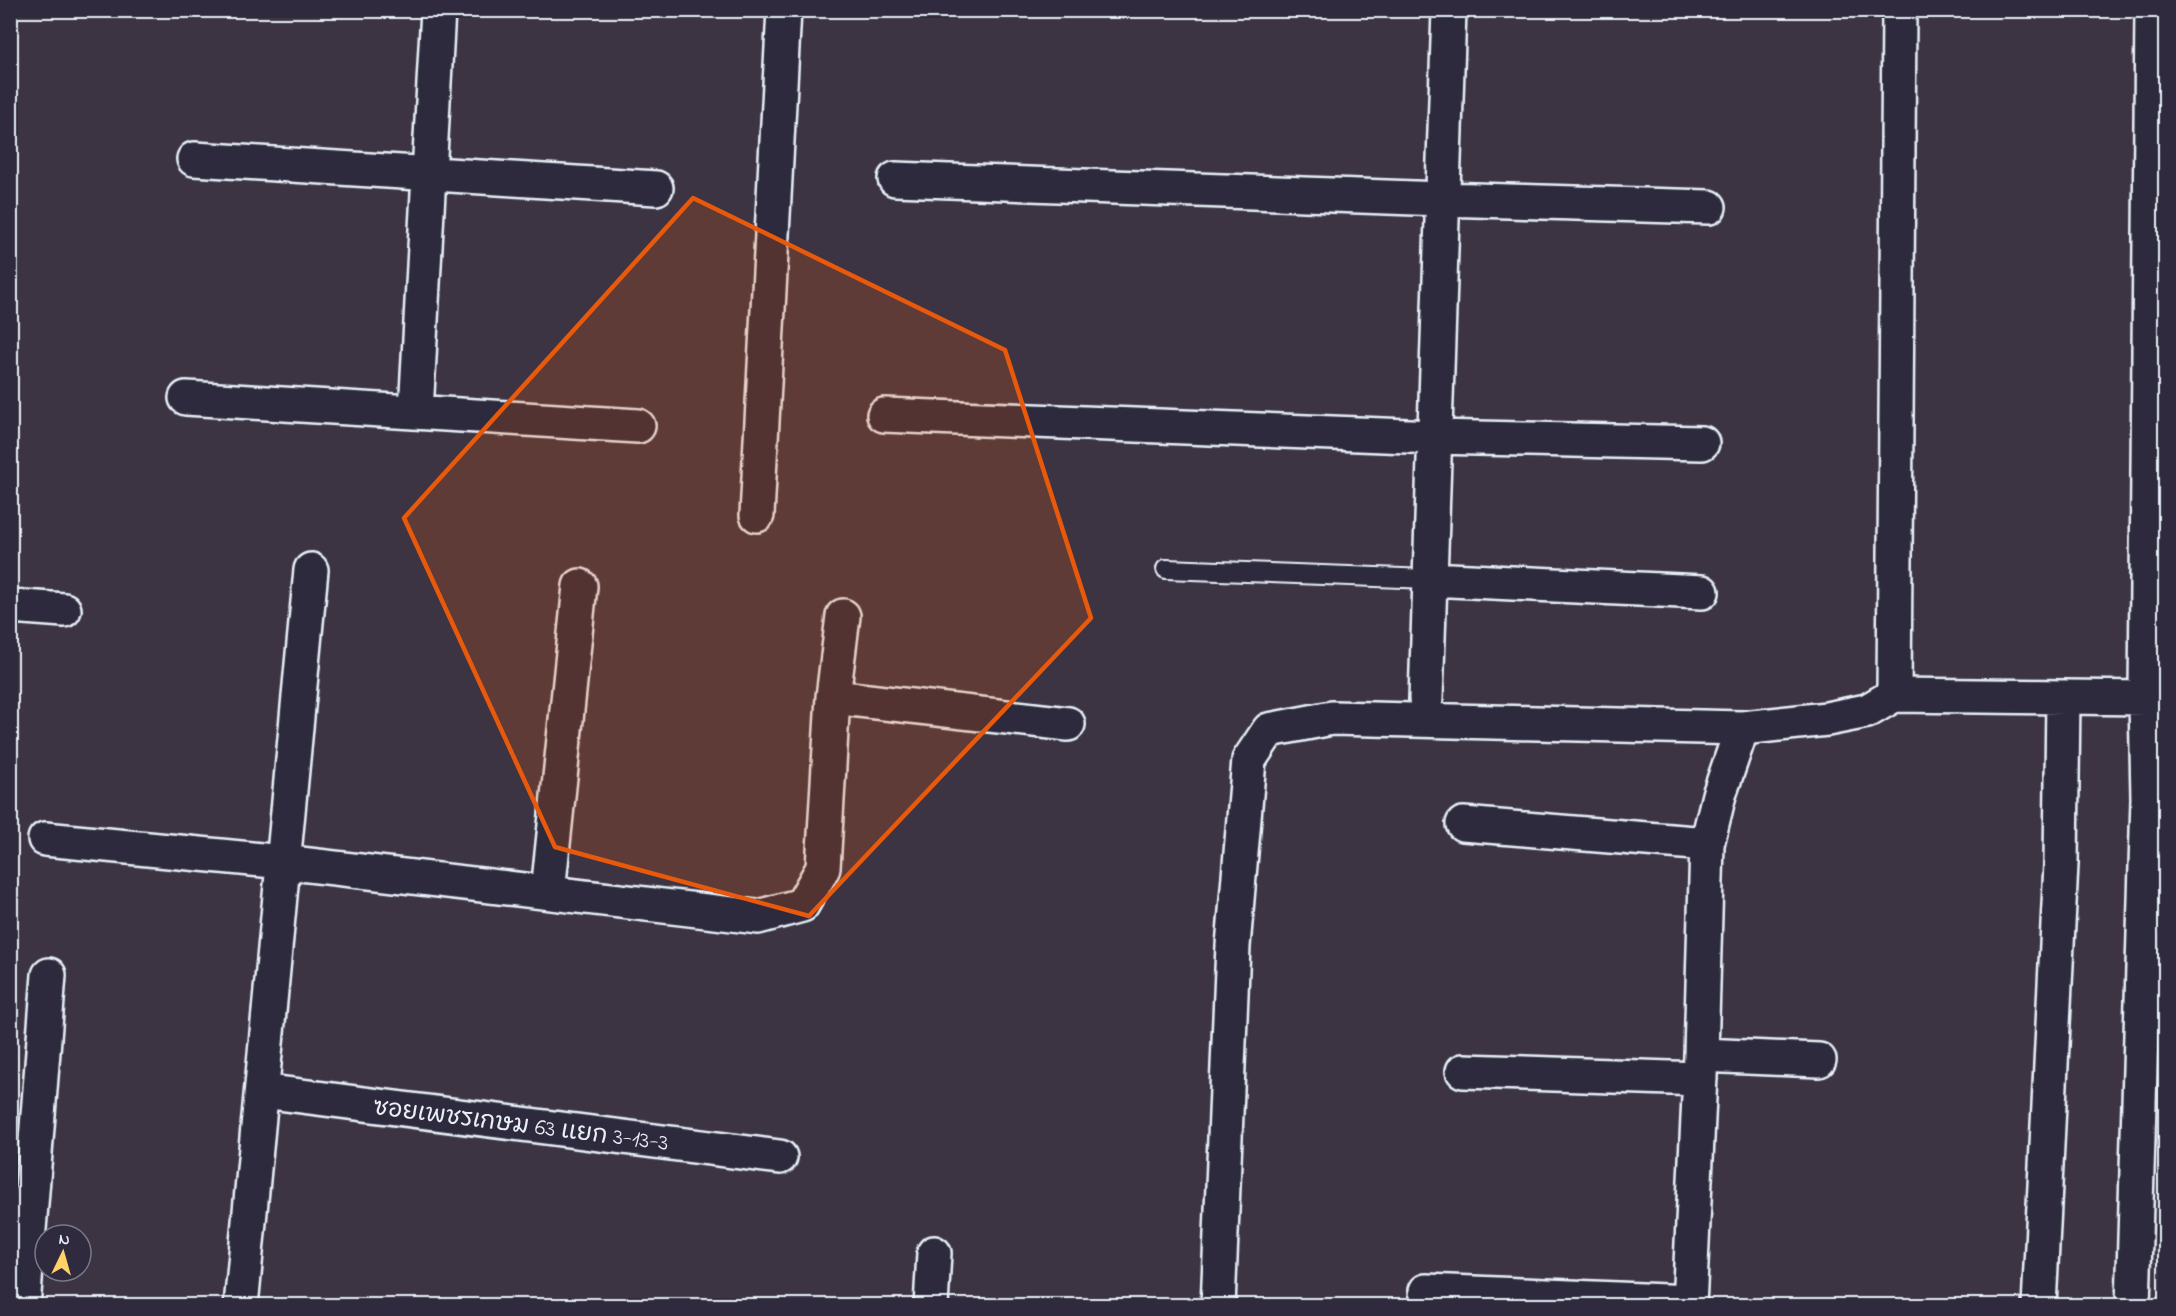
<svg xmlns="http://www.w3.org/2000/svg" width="2176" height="1316" viewBox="0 0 2176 1316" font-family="'Indie Flower','Playpen Sans Thai',sans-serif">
  <rect width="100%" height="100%" fill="#3c3443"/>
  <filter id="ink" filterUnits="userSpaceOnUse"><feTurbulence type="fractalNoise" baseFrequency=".0167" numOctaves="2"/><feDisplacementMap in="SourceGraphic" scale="12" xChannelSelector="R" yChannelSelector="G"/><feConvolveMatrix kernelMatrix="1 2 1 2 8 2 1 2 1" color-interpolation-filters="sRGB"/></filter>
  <g filter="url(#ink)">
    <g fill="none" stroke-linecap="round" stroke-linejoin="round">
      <defs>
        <path id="lane" d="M1166,569L1429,579"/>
        <path id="street" d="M1899,10L1894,695L2146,698L2166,707
          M194,159L656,188
          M895,179L1442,199L1709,207
          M186,398L638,426
          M416,412L438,10
          M884,415L1434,437L1702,443
          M757,515L784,10
          M1429,579L1702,592
          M10,606L64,610
          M833,697L1068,724
          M1426,699L1449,10
          M1463,824L1707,844
          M45,839L283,862L758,917L802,905L823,868L833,697L843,616
          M548,892L580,586
          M1701,1055L1819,1060
          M1463,1071L1700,1079
          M262,1091L780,1157
          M1426,1291L1690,1302
          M23,1306L49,975
          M241,1306L311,570
          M931,1306L934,1253
          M1218,1306L1233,946L1249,760L1269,730L1332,718L1742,728
          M1689,1306L1701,1055L1707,844L1719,795L1742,728L1827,719L1867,711L1894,695
          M2039,1306L2061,864L2063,697
          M2133,1306L2148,798L2146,698L2152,10"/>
      </defs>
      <!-- lane casing -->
      <use href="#lane" stroke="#e8f1f8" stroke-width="22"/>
      <!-- street casing -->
      <use href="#street" stroke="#e8f1f8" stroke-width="38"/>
      <!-- lane -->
      <use href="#lane" stroke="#2f2a3d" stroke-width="18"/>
      <!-- street -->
      <use href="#street" stroke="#2f2a3d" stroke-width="33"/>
    </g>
  </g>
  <!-- marked area -->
  <path fill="#e8590c" fill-opacity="0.2" stroke="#e8590c" stroke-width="4.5" stroke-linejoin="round" d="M693,198L1005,350L1091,618L809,916L555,847L404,518Z"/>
  <g text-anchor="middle" stroke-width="4.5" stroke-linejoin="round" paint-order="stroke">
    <!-- street labels -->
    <g font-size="24" fill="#e8f1f8" stroke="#2f2a3d">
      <text transform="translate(521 1124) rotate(7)" y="8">ซอยเพชรเกษม 63 แยก 3-13-3</text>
    </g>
  </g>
  <!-- margin -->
  <rect width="2176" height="1316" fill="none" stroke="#2f2a3d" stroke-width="36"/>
  <rect x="18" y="18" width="2140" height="1280" fill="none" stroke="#e8f1f8" stroke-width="2" filter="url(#ink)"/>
  <!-- north arrow -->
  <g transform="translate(63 1253) rotate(5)"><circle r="28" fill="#2f2a3d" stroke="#797a88" stroke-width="1.5"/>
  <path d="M0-4.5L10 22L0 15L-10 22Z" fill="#ffd166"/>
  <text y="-9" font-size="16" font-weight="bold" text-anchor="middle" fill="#e8f1f8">N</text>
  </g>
</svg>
